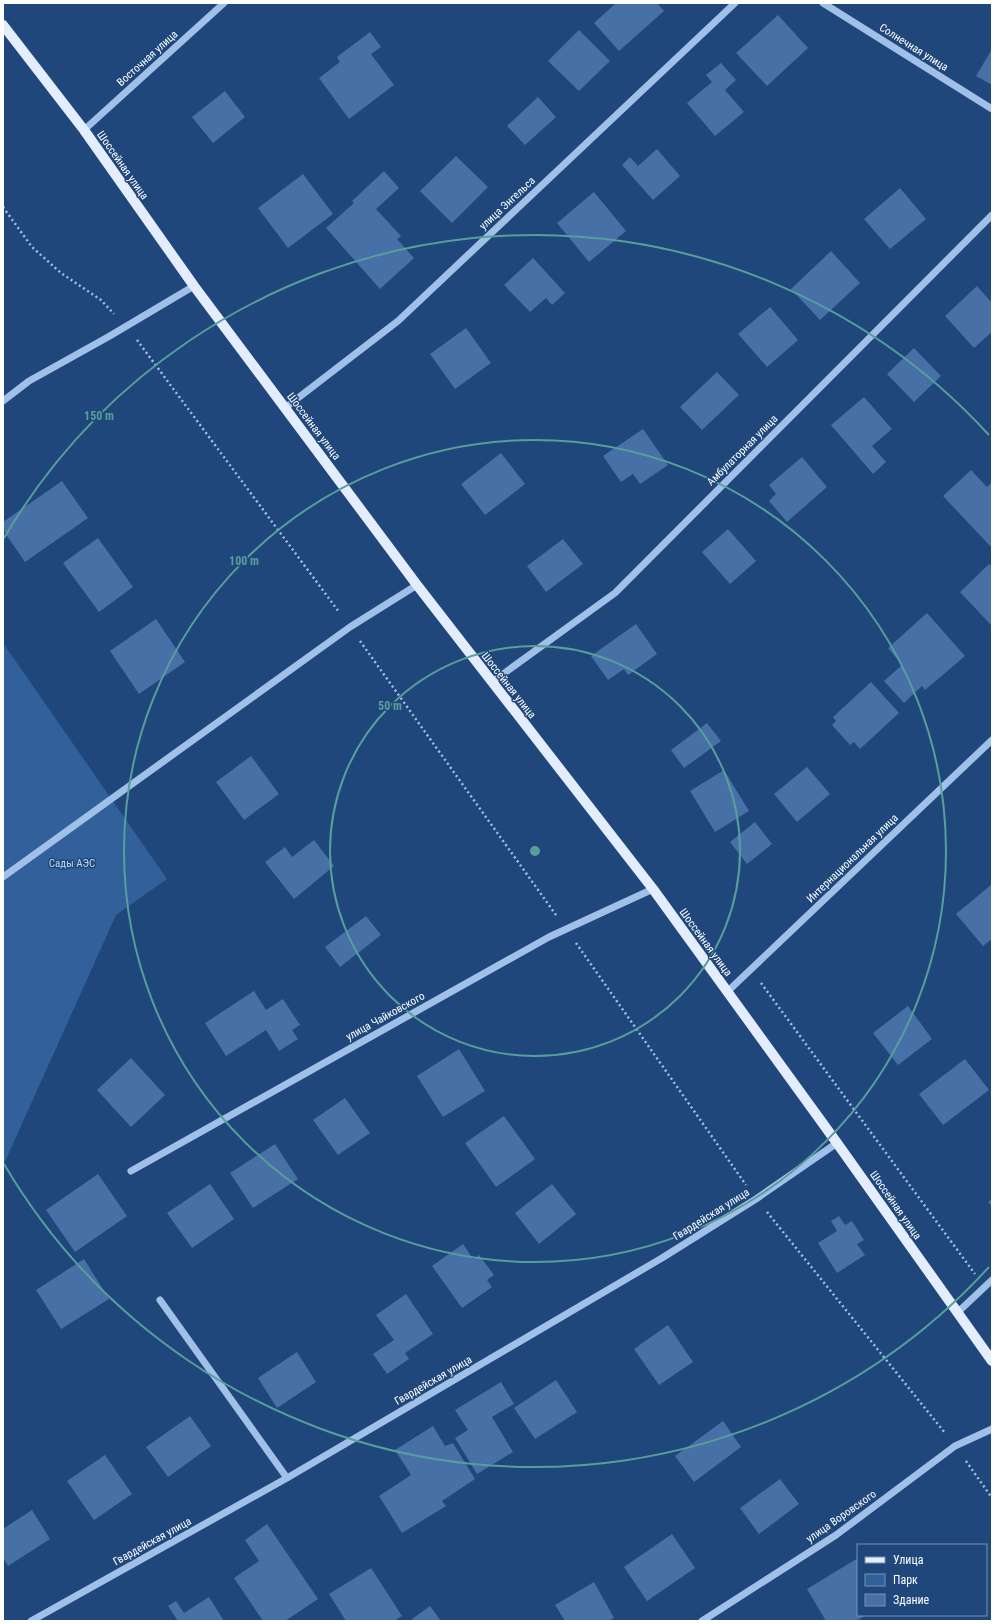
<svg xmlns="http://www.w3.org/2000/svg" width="995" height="1624" viewBox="0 0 995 1624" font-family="'Roboto Condensed',sans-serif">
  <rect width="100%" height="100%" fill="#1f477c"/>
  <!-- green -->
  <path fill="#31609a" d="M3,643L167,879L116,915L3,1166Z"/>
  <!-- building -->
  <path fill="#4770a6" d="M616,3H657L664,11L619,51L594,23Z
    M778,15L808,48L767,86L736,53Z
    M579,30L610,61L579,91L548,61Z
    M370,32L381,47L371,54L394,85L349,119L319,78L340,62L337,57Z
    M992,49V85L976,76Z
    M721,63L736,80L725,90L744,112L715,136L687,103L712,82L706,75Z
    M225,91L245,117L213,143L192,117Z
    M538,97L556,117L525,145L507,126Z
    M657,149L680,176L653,200L622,165L630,157L638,166Z
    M456,156L488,187L452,223L420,191Z
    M384,171L399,188L376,209L401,236L397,239L414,258L380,289L326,228L354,203L352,201Z
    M303,174L333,214L288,248L258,208Z
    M900,188L926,219L890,249L864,219Z
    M594,192L626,231L589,262L557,223Z
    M831,251L860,283L820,320L791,289Z
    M533,258L565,293L552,305L546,298L530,312L504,285Z
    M977,286L992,303V332L974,348L945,316Z
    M770,307L798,340L767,367L738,334Z
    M466,328L491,363L455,389L430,354Z
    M914,348L941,376L914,402L887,374Z
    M717,372L739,395L702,430L680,407Z
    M864,397L892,429L872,446L886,462L873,474L831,425Z
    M643,429L668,465L640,484L633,474L621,482L603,456Z
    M501,453L525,484L485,515L461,484Z
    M802,457L827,487L787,522L769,501L776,494L769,485Z
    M971,470L987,487L992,482V548L943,496Z
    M62,481L88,518L25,562L3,530V522Z
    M728,529L756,561L730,584L702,552Z
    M98,538L133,587L99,612L63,563Z
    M563,539L583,564L546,592L527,566Z
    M989,564L992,567V626L960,592Z
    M927,613L965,656L925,690L922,686L904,703L884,681L902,665L888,648Z
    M156,619L185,662L139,694L110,651Z
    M636,624L657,654L628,675L624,669L608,680L591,656Z
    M871,682L899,713L860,749L854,742L850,745L832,725L836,721L833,717Z
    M707,723L721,741L684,768L671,750Z
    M251,756L279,794L244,820L216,782Z
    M807,767L830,794L797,822L774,794Z
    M724,770L749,811L715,832L690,791Z
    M755,822L772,844L747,864L730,842Z
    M314,840L334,866L294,899L265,862L285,847L292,857Z
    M991,885L992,939L983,946L956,914Z
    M366,916L381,935L340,967L325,947Z
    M254,991L266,1010L283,999L300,1025L292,1030L298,1039L279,1051L266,1030L226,1056L205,1023Z
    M908,1006L932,1039L898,1065L873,1033Z
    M459,1049L485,1091L443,1117L417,1076Z
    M131,1058L165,1095L131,1127L97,1090Z
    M965,1059L989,1090L943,1125L919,1094Z
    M345,1098L370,1133L338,1155L313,1120Z
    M504,1116L535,1159L496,1187L465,1143Z
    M275,1144L298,1179L253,1208L230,1173Z
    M98,1174L127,1216L75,1252L46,1210Z
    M210,1184L234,1219L192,1248L167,1213Z
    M552,1184L576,1214L539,1244L515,1213Z
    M992,1199V1207L988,1202Z
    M839,1216L845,1225L852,1221L864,1240L857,1244L865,1255L837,1273L818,1243L837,1231L831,1221Z
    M463,1244L473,1259L479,1255L494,1275L487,1280L492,1287L462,1308L432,1266Z
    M84,1259L109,1299L61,1329L36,1290Z
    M406,1294L433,1334L405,1353L409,1359L387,1374L373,1354L394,1340L376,1315Z
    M668,1325L693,1362L659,1385L634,1349Z
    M297,1352L316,1382L277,1408L258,1378Z
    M556,1380L577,1412L535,1439L514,1408Z
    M501,1382L514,1404L492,1417L513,1452L477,1474L455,1438L468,1430L455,1410Z
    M190,1416L211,1446L168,1477L146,1447Z
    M723,1421L741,1447L694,1482L675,1456Z
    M433,1426L445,1446L453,1443L475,1479L442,1501L446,1506L402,1533L379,1496L411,1475L395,1450Z
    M105,1455L132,1494L94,1520L67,1481Z
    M780,1479L799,1504L759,1534L740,1508Z
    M32,1510L50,1539L8,1566L3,1558V1529Z
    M267,1524L318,1599L285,1621H263L234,1578L259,1561L245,1540Z
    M672,1534L695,1568L647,1601L624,1567Z
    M858,1558V1615H866L856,1621H826L807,1589Z
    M371,1568L402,1616L394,1621H346L329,1594Z
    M594,1582L614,1618L608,1621H565L555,1605Z
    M209,1597L224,1621H178L168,1606L176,1601L184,1613Z
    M430,1606L441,1621H413L412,1619Z"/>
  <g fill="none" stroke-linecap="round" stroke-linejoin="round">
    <!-- path -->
    <path stroke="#a1c0e7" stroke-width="2.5" stroke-dasharray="2 3" stroke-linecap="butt" d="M3,207L32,247L61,273L101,300L114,314
      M137,340L339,612
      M360,641L556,915
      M576,943L746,1185
      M761,983L975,1274
      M767,1212L945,1433
      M966,1461L992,1498"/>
    <!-- minor -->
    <path stroke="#a1c0e7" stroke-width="7" d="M823,3L992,109
      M84,130L224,3
      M3,401L29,381L108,337L194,286
      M285,408L398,321L735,3
      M492,682L615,593L992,215
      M3,877L350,627L417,585
      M727,992L992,740
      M131,1171L549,937L653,889
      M160,1300L287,1478
      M957,1313L992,1280
      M31,1621L287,1478L662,1258L756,1199L837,1143
      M702,1621L836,1535L955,1446L992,1429"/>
    <!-- major -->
    <path stroke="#e3edfd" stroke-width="10" d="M3,25L84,130L194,286L417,585L653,889L837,1143L992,1361"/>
  </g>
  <!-- distance rings -->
  <g fill="none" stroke="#579f9a" stroke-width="2">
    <circle cx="535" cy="851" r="205"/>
    <circle cx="535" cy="851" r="411"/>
    <path d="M989 1267A616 616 0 0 1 4 1164M4 538A616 616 0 0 1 989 435"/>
  </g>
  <g text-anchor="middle" stroke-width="3" stroke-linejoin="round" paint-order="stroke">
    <!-- street labels -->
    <g font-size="11" fill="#fff" stroke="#1f477c">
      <text transform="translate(914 47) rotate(32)" y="4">Солнечная улица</text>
      <text transform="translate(147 58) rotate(-42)" y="4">Восточная улица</text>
      <text transform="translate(123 165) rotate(55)" y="4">Шоссейная улица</text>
      <text transform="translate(507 203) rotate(-43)" y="4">улица Энгельса</text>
      <text transform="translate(314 426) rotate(53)" y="4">Шоссейная улица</text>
      <text transform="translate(742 450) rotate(-45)" y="4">Амбулаторная улица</text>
      <text transform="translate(509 685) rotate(52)" y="4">Шоссейная улица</text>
      <text transform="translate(852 858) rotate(-44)" y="4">Интернациональная улица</text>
      <text transform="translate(706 942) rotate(54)" y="4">Шоссейная улица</text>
      <text transform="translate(385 1016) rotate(-29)" y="4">улица Чайковского</text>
      <text transform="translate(896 1205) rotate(55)" y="4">Шоссейная улица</text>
      <text transform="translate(711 1214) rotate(-32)" y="4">Гвардейская улица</text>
      <text transform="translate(433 1380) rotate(-30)" y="4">Гвардейская улица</text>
      <text transform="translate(841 1516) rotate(-35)" y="4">улица Воровского</text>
      <text transform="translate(152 1541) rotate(-29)" y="4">Гвардейская улица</text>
    </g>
    <!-- park labels -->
    <g font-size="11" fill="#c4daf5" stroke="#1f477c">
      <text x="72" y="867">Сады АЭС</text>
    </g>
  </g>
  <circle cx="535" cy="851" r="6" fill="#579f9a" stroke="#1f477c" stroke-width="2"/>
  <g font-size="12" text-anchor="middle" font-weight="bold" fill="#579f9a" stroke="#1f477c" stroke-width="3" stroke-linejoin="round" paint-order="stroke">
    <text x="99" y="420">150 m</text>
    <text x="244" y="565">100 m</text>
    <text x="390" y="710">50 m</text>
  </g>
  <!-- border -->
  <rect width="995" height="1624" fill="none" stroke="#ffffff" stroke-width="8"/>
  <!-- legend -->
  <rect x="857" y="1544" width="130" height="72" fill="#1f477c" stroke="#7991b0"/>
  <rect x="865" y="1557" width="20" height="6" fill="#e3edfd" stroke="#7991b0"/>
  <text x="893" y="1564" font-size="12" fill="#ffffff">Улица</text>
  <rect x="865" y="1574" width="20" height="12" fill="#31609a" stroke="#7991b0"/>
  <text x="893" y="1584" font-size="12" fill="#ffffff">Парк</text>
  <rect x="865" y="1594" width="20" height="12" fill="#4770a6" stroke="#7991b0"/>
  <text x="893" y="1604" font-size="12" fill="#ffffff">Здание</text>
</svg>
